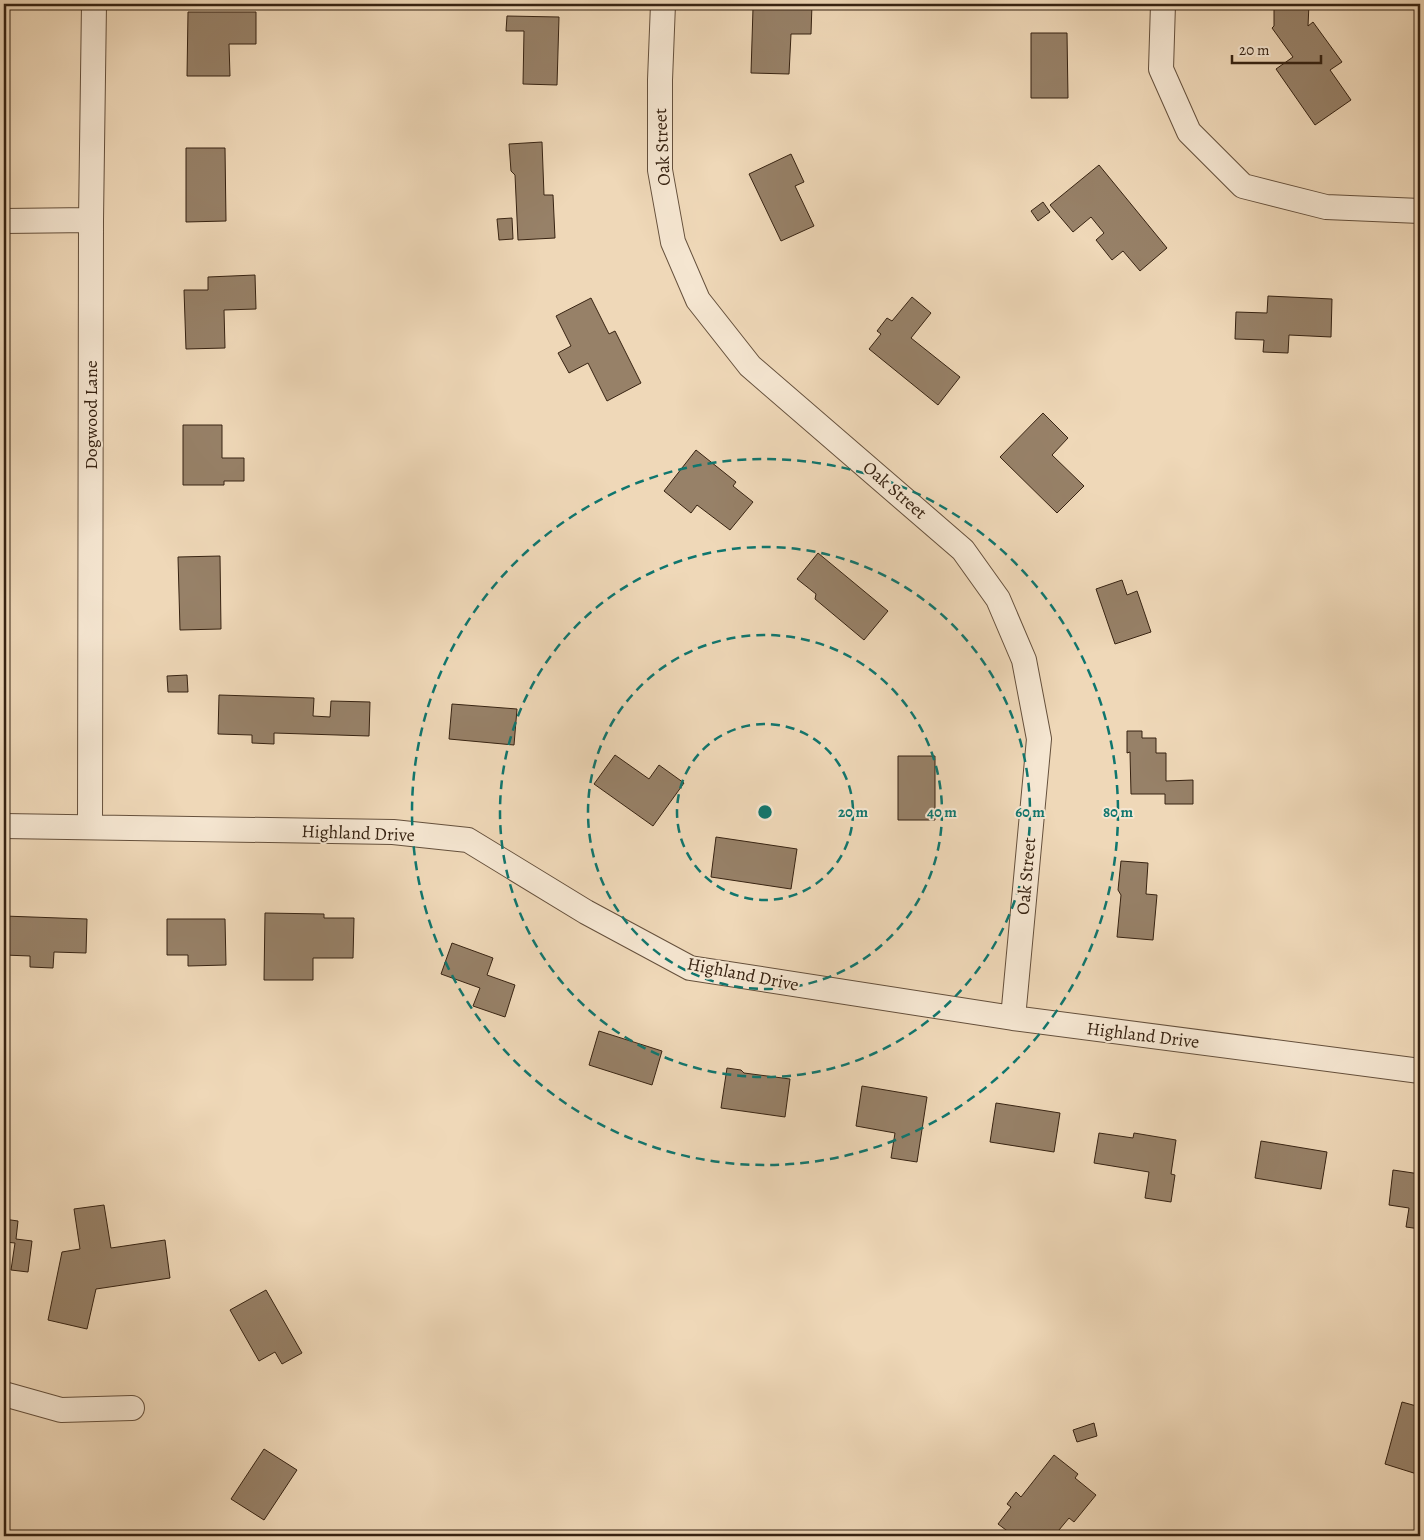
<svg xmlns="http://www.w3.org/2000/svg" width="1424" height="1540" viewBox="0 0 1424 1540" font-family="Alegreya,serif">
  <rect width="100%" height="100%" fill="#efd8b8"/>
  <filter id="stains"><feTurbulence type="fractalNoise" baseFrequency=".004" numOctaves="4"/><feColorMatrix values="0 0 0 0 .2 0 0 0 0 .09 0 0 0 0 .02 0 0 0 .5 -.17"/></filter>
  <radialGradient id="worn" r=".72"><stop offset=".6" stop-color="#630" stop-opacity="0"/><stop offset="1" stop-color="#630" stop-opacity=".3"/></radialGradient>
  <!-- building -->
  <path fill="#978168" stroke="#372312" d="M759,4H812L811,34H791L789,74L751,73L753,8H758Z
    M1274,4H1309L1308,26L1313,22L1342,62L1330,70L1351,100L1315,125L1276,69L1293,57L1272,28L1274,26Z
    M188,12H256V44H229L230,76H187Z
    M507,16L559,17L557,85L523,84L524,31H506Z
    M1031,33H1067L1068,98H1031Z
    M542,142L544,195H553L555,238L518,240L515,175L511,171L509,144Z
    M186,148H225L226,221L186,222Z
    M791,154L804,182L795,186L814,226L781,241L749,174Z
    M1099,165L1167,248L1140,271L1123,251L1112,260L1096,240L1104,233L1091,217L1073,232L1050,205Z
    M1043,202L1050,212L1038,221L1031,211Z
    M512,218L513,239L499,240L497,219Z
    M255,275L256,309L224,310L225,348L186,349L184,290H208V277Z
    M1268,296L1332,299L1331,337L1289,335L1288,353L1263,352L1264,340L1235,339L1236,312L1267,313Z
    M912,297L931,313L911,338L960,377L938,405L869,349L881,334L877,331L887,318L892,321Z
    M591,298L609,334L615,331L641,383L607,401L588,363L569,373L558,353L571,346L556,316Z
    M1043,413L1068,438L1052,455L1084,486L1057,513L1000,457Z
    M183,425H222V458H244V481H224V485H183Z
    M696,450L736,482L733,486L753,502L730,530L697,505L691,513L664,491Z
    M818,553L888,611L864,640L815,599L816,594L797,579Z
    M220,556L221,629L180,630L178,557Z
    M1122,580L1127,595L1137,591L1151,632L1115,644L1096,589Z
    M187,675L188,692H168L167,676Z
    M219,695L314,698L313,716L330,717L331,701L370,702L369,736L274,733V744L252,743V735L218,734Z
    M452,704L517,709L514,745L449,739Z
    M1127,731H1142V738H1156V753H1166V781L1193,780V804H1165V794H1131L1130,752L1127,753Z
    M615,755L649,779L659,765L684,783L653,826L594,784Z
    M898,756H935V820H898Z
    M716,837L797,849L791,889L711,877Z
    M1121,861L1148,863L1146,894L1157,895L1153,940L1117,937L1121,895L1118,890Z
    M265,913L324,914V918H354L353,958H313V980H264Z
    M4,916L87,919L86,953L54,952L53,968L30,967V956L4,955Z
    M167,919H225L226,965L188,966V955H167Z
    M452,943L493,958L487,975L515,985L505,1017L473,1006L480,988L441,974Z
    M599,1031L662,1051L652,1085L589,1065Z
    M727,1068L741,1070L744,1073L790,1079L785,1117L721,1108Z
    M862,1086L927,1097L917,1162L891,1158L895,1133L856,1126Z
    M996,1103L1060,1113L1054,1152L990,1142Z
    M1099,1133L1133,1138L1134,1133L1176,1140L1171,1174L1175,1175L1171,1202L1145,1198L1149,1172L1094,1163Z
    M1261,1141L1327,1152L1321,1189L1255,1178Z
    M1393,1170L1420,1174V1229L1406,1227L1409,1208L1389,1205Z
    M104,1205L111,1248L165,1240L170,1278L96,1289L87,1329L48,1320L62,1252L80,1249L74,1209Z
    M4,1219L18,1221L16,1239L32,1241L28,1272L11,1270L15,1243L5,1242L4,1254Z
    M266,1290L302,1353L282,1364L275,1352L259,1361L230,1310Z
    M1402,1402L1420,1407V1475L1385,1464Z
    M1094,1423L1097,1436L1077,1442L1073,1430Z
    M264,1449L297,1470L264,1520L231,1499Z
    M1054,1455L1078,1474L1075,1478L1096,1495L1074,1522L1069,1518L1054,1536H1014L998,1524L1011,1507L1007,1504L1016,1492L1021,1497Z"/>
  <g fill="none" stroke-linecap="round" stroke-linejoin="round">
    <defs>
      <path id="minor" d="M663,4L660,80V170L673,242L698,300L750,366L963,550L998,599L1024,660L1039,739L1013,1018
        M1163,4L1161,69L1189,132L1243,186L1326,207L1420,211
        M4,221L91,220
        M4,826L393,832L468,840L586,912L690,968L1013,1018L1420,1071
        M90,826L91,220L94,4
        M4,1394L61,1410L132,1408"/>
    </defs>
    <!-- minor casing -->
    <use href="#minor" stroke="#65503c" stroke-width="26"/>
    <!-- minor -->
    <use href="#minor" stroke="#f5e6d1" stroke-width="24"/>
  </g>
  <!-- distance rings -->
  <g fill="none" stroke="#0f766e" stroke-width="2.5" stroke-dasharray="9 6">
    <circle cx="765" cy="812" r="88"/>
    <circle cx="765" cy="812" r="177"/>
    <circle cx="765" cy="812" r="265"/>
    <circle cx="765" cy="812" r="353"/>
  </g>
  <g text-anchor="middle" stroke-width="4" stroke-linejoin="round" paint-order="stroke">
    <!-- street labels -->
    <g font-size="18" fill="#372312" stroke="#f5e6d1">
      <text transform="translate(662 147) rotate(-93)" y="6">Oak Street</text>
      <text transform="translate(91 415) rotate(-90)" y="6">Dogwood Lane</text>
      <text transform="translate(895 490) rotate(41)" y="6">Oak Street</text>
      <text transform="translate(358 833) rotate(2)" y="6">Highland Drive</text>
      <text transform="translate(1026 876) rotate(-85)" y="6">Oak Street</text>
      <text transform="translate(743 974) rotate(11)" y="6">Highland Drive</text>
      <text transform="translate(1143 1035) rotate(7)" y="6">Highland Drive</text>
    </g>
  </g>
  <circle cx="765" cy="812" r="8" fill="#0f766e" stroke="#f5e6d1" stroke-width="2.5"/>
  <g font-size="15" text-anchor="middle" font-weight="bold" fill="#0f766e" stroke="#f5e6d1" stroke-width="4" stroke-linejoin="round" paint-order="stroke">
    <text x="853" y="817">20 m</text>
    <text x="942" y="817">40 m</text>
    <text x="1030" y="817">60 m</text>
    <text x="1118" y="817">80 m</text>
  </g>
  <!-- margin -->
  <rect width="1424" height="1540" fill="none" stroke="#efd8b8" stroke-width="20"/>
  <rect x="5" y="5" width="1414" height="1530" fill="none" stroke="#372312" stroke-width="2.5"/>
  <rect x="10" y="10" width="1404" height="1520" fill="none" stroke="#372312"/>
  <!-- scale -->
  <path d="M1232 55v8h89v-8" fill="none" stroke="#372312" stroke-width="2.5"/>
  <text x="1239" y="55" font-size="15" fill="#372312" stroke="#f5e6d1" stroke-width="4" paint-order="stroke">20 m</text>
  <rect width="100%" height="100%" filter="url(#stains)"/>
  <rect width="100%" height="100%" fill="url(#worn)"/>
</svg>
